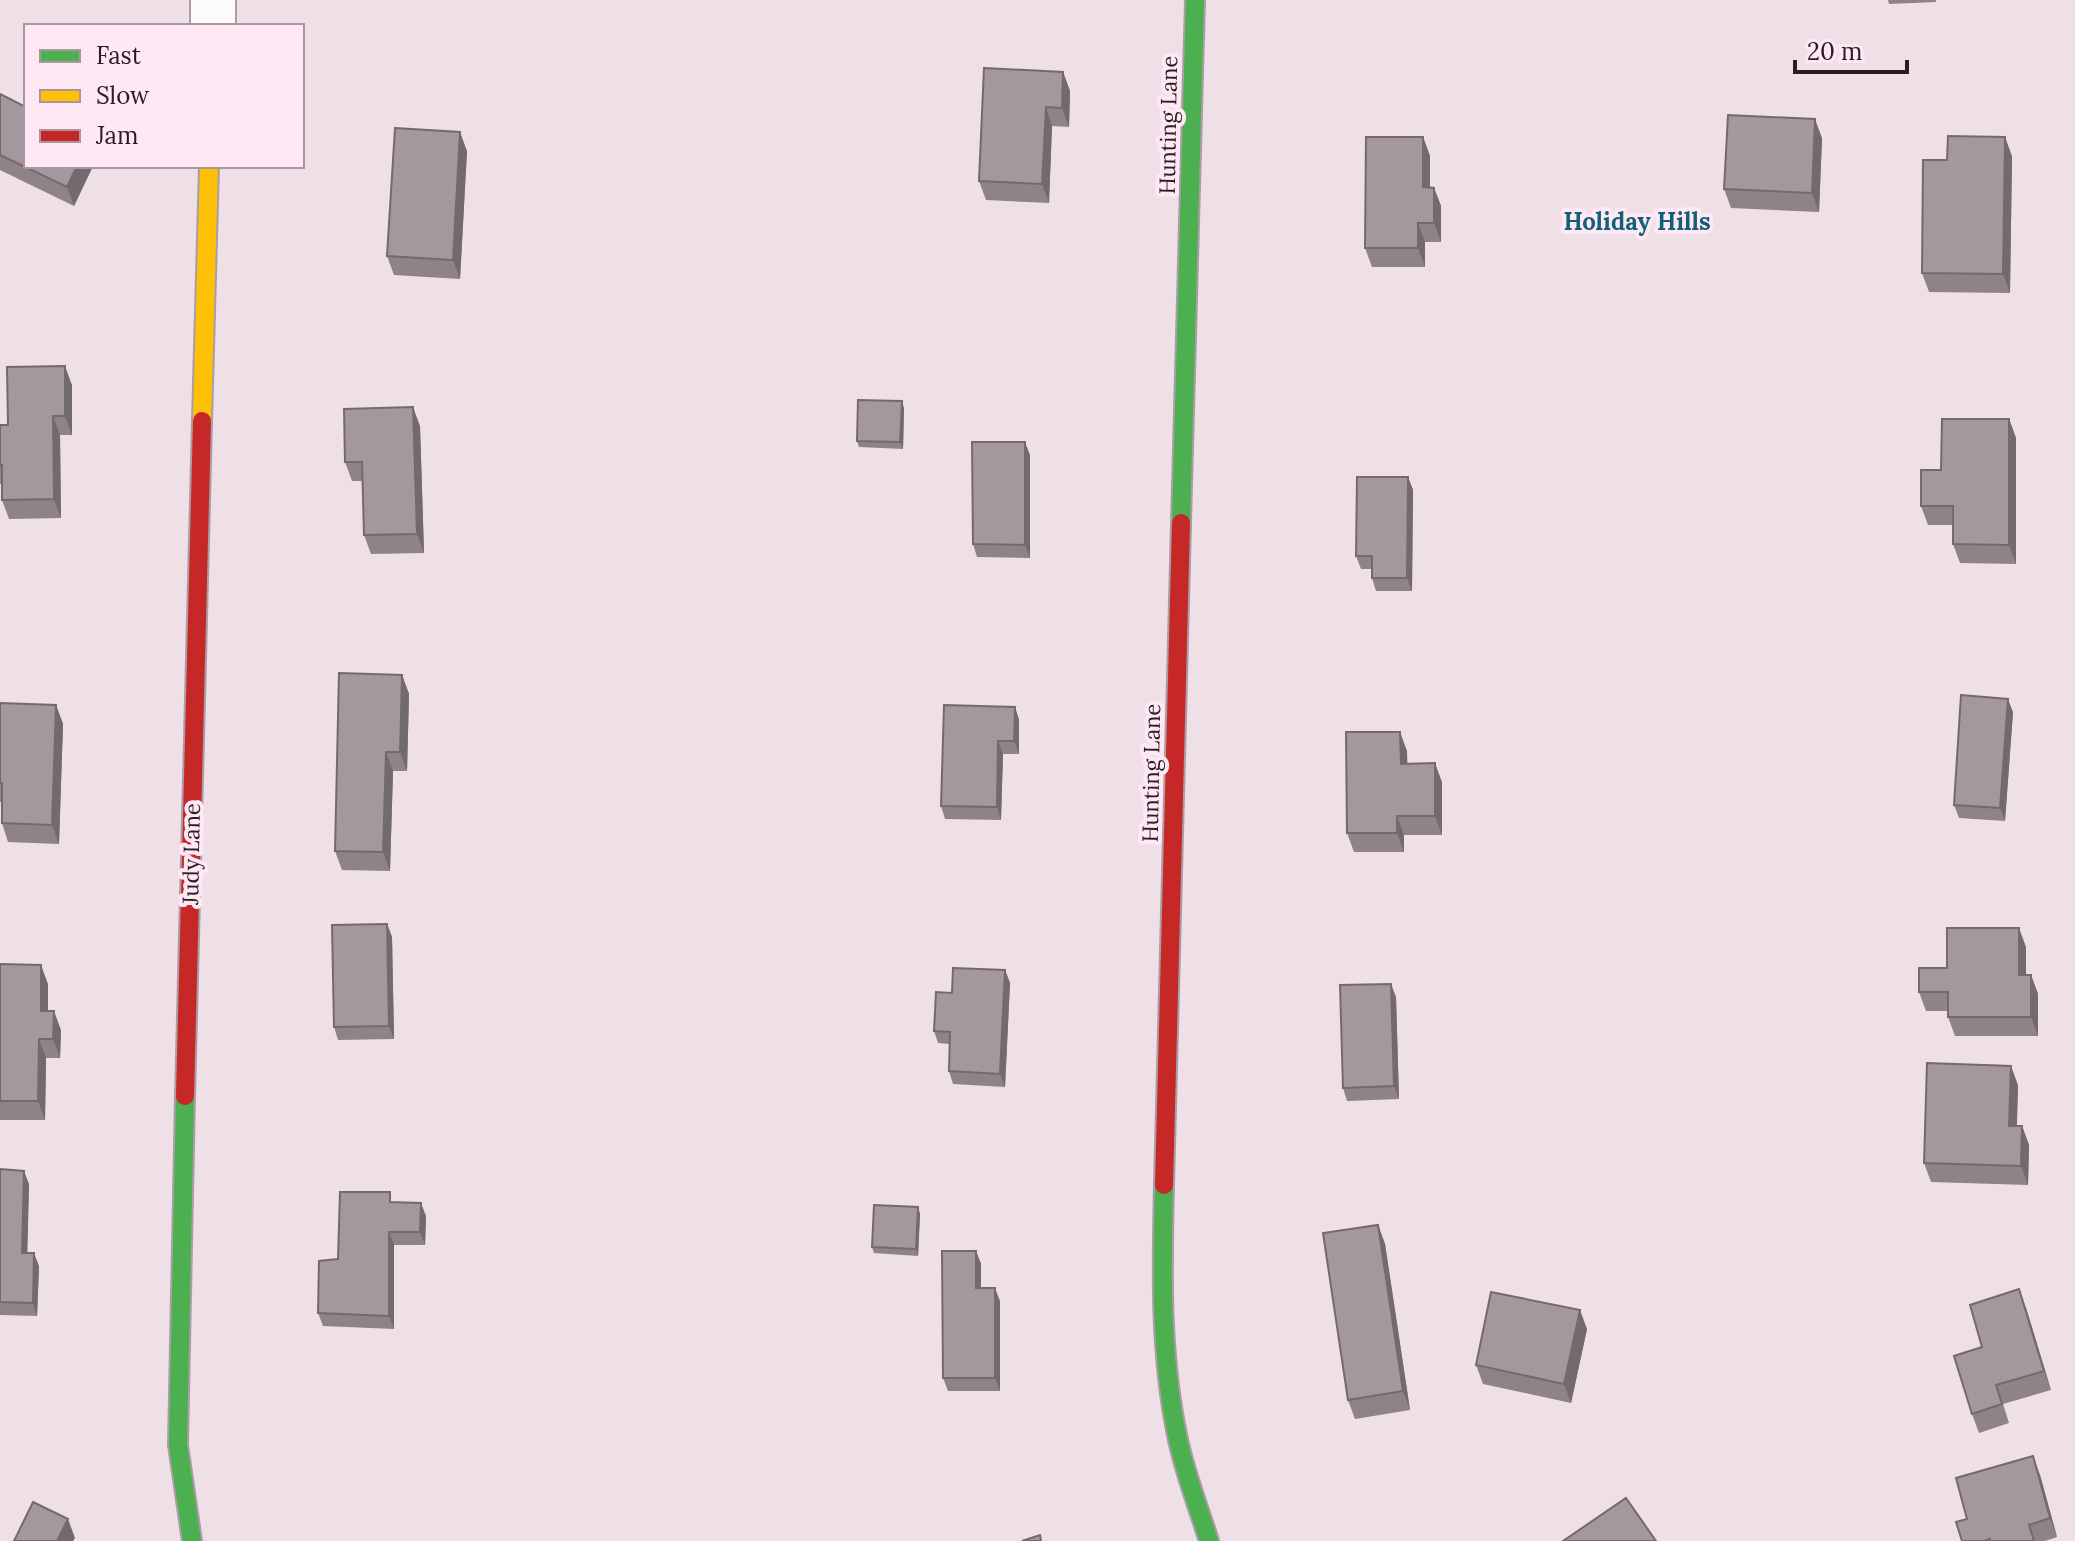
<svg xmlns="http://www.w3.org/2000/svg" width="2075" height="1541" viewBox="0 0 2075 1541" font-family="Lora,serif">
  <rect width="100%" height="100%" fill="#efdfe7"/>
  <g fill="none" stroke-linecap="round" stroke-linejoin="round">
    <defs>
      <path id="street" d="M213,26V0"/>
      <path id="fast" d="M1181,523L1195,0
        M185,1096L178,1445L192,1541
        M1164,1185C1162,1269 1160,1352 1177,1435C1184,1471 1198,1506 1209,1541"/>
      <path id="slow" d="M202,421L209,166"/>
      <path id="jam" d="M185,1096L202,421
        M1164,1185L1181,523"/>
    </defs>
    <!-- street casing -->
    <use href="#street" stroke="#aa9ea4" stroke-width="48"/>
    <!-- fast casing -->
    <use href="#fast" stroke="#aa9ea4" stroke-width="22"/>
    <!-- slow casing -->
    <use href="#slow" stroke="#aa9ea4" stroke-width="22"/>
    <!-- jam casing -->
    <use href="#jam" stroke="#aa9ea4" stroke-width="22"/>
    <!-- street -->
    <use href="#street" stroke="#fdfafb" stroke-width="44"/>
    <!-- fast -->
    <use href="#fast" stroke="#4caf50" stroke-width="18"/>
    <!-- slow -->
    <use href="#slow" stroke="#ffc107" stroke-width="18"/>
    <!-- jam -->
    <use href="#jam" stroke="#c62828" stroke-width="18"/>
  </g>
  <!-- wall -->
  <path fill="#8d8388" d="M1888,0H1936V2L1889,4Z
    M1063,72L1070,91L1069,127L1052,126L1049,203L986,200L979,181Z
    M0,94L93,166L74,206L0,170Z
    M1423,137L1430,156V187L1434,188L1441,206V242H1425V267H1372L1365,248Z
    M1822,138L1819,212L1731,208L1724,189Z
    M467,151L460,279L394,275L387,256Z
    M2012,156L2010,293L1929,292L1922,273L1947,160Z
    M72,385V435H60L61,518L9,519L2,500V484H0V425H8Z
    M904,408L903,449L859,447L857,441Z
    M2009,419L2016,438V564L1960,563L1953,544V525H1928L1921,506L1941,470Z
    M420,426L424,553L371,554L364,535L362,481H352L345,462Z
    M1030,455V558L977,557L973,544Z
    M1408,477L1413,490L1412,591H1376L1372,578V569H1361L1356,556Z
    M402,675L409,694L407,771H393L390,871L342,870L335,851Z
    M0,703L56,705L63,724L59,844L8,842L2,823V802H0Z
    M1015,707L1019,720V754H1003L1001,820L945,819L941,806Z
    M2013,712L2005,821L1959,818L1954,805Z
    M1407,751V764L1442,782V835H1404V852H1354L1347,833Z
    M387,924L392,937L394,1039L338,1040L334,1027Z
    M2026,947V975H2031L2038,994V1036H1955L1948,1017V1011H1926L1919,992L1947,968Z
    M0,964L48,984V1011L61,1030L60,1058H46L45,1120H0Z
    M1005,970L1010,983L1005,1087L953,1084L949,1071L950,1044L938,1043L934,1031Z
    M1396,997L1399,1099L1347,1101L1343,1088Z
    M2018,1085L2017,1126H2022L2029,1145L2028,1185L1931,1182L1924,1163Z
    M0,1169L29,1184L27,1253L39,1266L37,1316L0,1315Z
    M394,1202L426,1216L425,1245H394V1329L323,1326L318,1313L338,1259Z
    M918,1207L920,1214L918,1256L874,1253L872,1247Z
    M1378,1225L1385,1244L1410,1410L1355,1419L1348,1400Z
    M976,1251L981,1264V1288L1000,1301V1391H948L943,1378Z
    M2026,1308L2051,1390L2003,1404L2009,1423L1979,1433L1972,1414L1982,1347Z
    M1587,1329L1571,1403L1483,1384L1476,1365Z
    M2040,1475L2057,1537L2045,1541H1962L1967,1519Z"/>
  <!-- shaded-wall -->
  <path fill="#736a6f" d="M1063,72L1070,91L1069,127L1062,108Z
    M1046,107L1052,126L1049,203L1042,184Z
    M1815,119L1822,138L1819,212L1812,193Z
    M460,132L467,151L460,279L453,260Z
    M1423,137L1430,156V206L1423,187Z
    M2005,137L2012,156L2010,293L2003,274Z
    M77,166H93L74,206L67,187Z
    M1434,188L1441,206V242L1434,223Z
    M1418,223L1425,242V267L1418,248Z
    M65,366L72,385V435L65,416Z
    M902,401L904,408L903,449L900,442Z
    M413,407L420,426L424,553L417,534Z
    M53,416L60,435L61,518L54,499Z
    M2009,419L2016,438V564L2009,545Z
    M1025,442L1030,455V558L1025,545Z
    M1408,477L1413,490L1412,591L1407,578Z
    M402,675L409,694L407,771L400,752Z
    M2008,699L2013,712L2005,821L2000,808Z
    M56,705L63,724L59,844L52,825Z
    M1015,707L1019,720V754L1014,741Z
    M1400,732L1407,751L1408,783L1401,764Z
    M998,741L1003,754L1001,820L997,807Z
    M386,752L393,771L390,871L383,852Z
    M1435,763L1442,782V835L1435,816Z
    M1397,816L1404,835V852L1397,833Z
    M387,924L392,937L394,1039L389,1026Z
    M2019,928L2026,947V994L2019,975Z
    M41,965L48,984V1030L41,1011Z
    M1005,970L1010,983L1005,1087L1000,1074Z
    M2031,975L2038,994V1036L2031,1017Z
    M1391,984L1396,997L1399,1099L1394,1086Z
    M54,1011L61,1030L60,1058L53,1039Z
    M39,1039L46,1058L45,1120L38,1101Z
    M2011,1066L2018,1085L2016,1145L2009,1126Z
    M2022,1126L2029,1145L2028,1185L2021,1166Z
    M24,1171L29,1184L27,1266L22,1253Z
    M421,1203L426,1216L425,1245L420,1232Z
    M918,1207L920,1214L918,1256L916,1249Z
    M1378,1225L1385,1244L1410,1410L1403,1391Z
    M389,1232L394,1245V1329L389,1316Z
    M976,1251L981,1264V1301L976,1288Z
    M34,1253L39,1266L37,1316L33,1303Z
    M995,1288L1000,1301V1391L995,1378Z
    M2019,1289L2026,1308L2051,1390L2044,1371Z
    M1580,1310L1587,1329L1571,1403L1564,1384Z
    M2033,1456L2040,1475L2057,1537L2050,1518Z
    M68,1519L75,1538L73,1541H57Z"/>
  <!-- building -->
  <path fill="#a4989e" stroke="#736a6f" stroke-width="2" d="M984,68L1063,72L1062,108L1046,107L1042,184L979,181Z
    M0,94L26,107V166H77L67,187L0,155Z
    M1728,115L1815,119L1812,193L1724,189Z
    M395,128L460,132L453,260L387,256Z
    M1948,136L2005,137L2003,274L1922,273L1923,160H1947Z
    M1366,137H1423V187L1434,188V223H1418V248H1365Z
    M65,366V416H53L54,499L2,500V465H0V425H8L7,367Z
    M858,400L902,401L900,442L857,441Z
    M413,407L417,534L364,535L362,462H345L344,409Z
    M1942,419H2009V545L1953,544V506H1921V470H1941Z
    M972,442H1025V545L973,544Z
    M1357,477H1408L1407,578H1372V556H1356Z
    M339,673L402,675L400,752H386L383,852L335,851Z
    M1961,695L2008,699L2000,808L1954,805Z
    M0,703L56,705L52,825L2,823V783H0Z
    M944,705L1015,707L1014,741H998L997,807L941,806Z
    M1346,732H1400L1401,764L1435,763V816H1397V833H1347Z
    M387,924L389,1026L334,1027L332,925Z
    M1947,928H2019V975H2031V1017H1948V992H1919V968H1947Z
    M0,964L41,965V1011H54L53,1039H39L38,1101H0Z
    M953,968L1005,970L1000,1074L949,1071L950,1032L934,1031L936,992L952,993Z
    M1391,984L1394,1086L1343,1088L1340,985Z
    M1927,1063L2011,1066L2009,1126H2022L2021,1166L1924,1163Z
    M0,1169L24,1171L22,1253H34L33,1303L0,1302Z
    M340,1192H390V1202L421,1203L420,1232H389V1316L318,1313L319,1261L338,1259Z
    M874,1205L918,1207L916,1249L872,1247Z
    M1378,1225L1403,1391L1348,1400L1323,1233Z
    M942,1251H976V1288H995V1378H943Z
    M2019,1289L2044,1371L1996,1385L2002,1404L1972,1414L1954,1356L1982,1347L1970,1305Z
    M1491,1292L1580,1310L1564,1384L1476,1365Z
    M2033,1456L2050,1518L2029,1525L2034,1541H1990V1539L1984,1541H1962L1956,1522L1967,1519L1956,1478Z
    M1626,1498L1656,1541H1563Z
    M33,1502L68,1519L57,1541H14Z
    M1040,1535L1041,1541H1022Z"/>
  <g text-anchor="middle" stroke-width="8" stroke-linejoin="round" paint-order="stroke">
    <!-- street labels -->
    <g font-size="22" fill="#281d23" stroke="#ffe8f3">
      <text transform="translate(1168 125) rotate(-89)" y="8">Hunting Lane</text>
      <text transform="translate(1151 773) rotate(-89)" y="8">Hunting Lane</text>
      <text transform="translate(191 854) rotate(-89)" y="8">Judy Lane</text>
    </g>
    <!-- neighbourhood labels -->
    <g font-size="24" font-weight="bold" fill="#0e6177" stroke="#ffe8f3">
      <text x="1637" y="230">Holiday Hills</text>
    </g>
  </g>
  <!-- legend -->
  <rect x="24" y="24" width="280" height="144" fill="#ffe8f3" stroke="#a997a0" stroke-width="2"/>
  <rect x="40" y="50" width="40" height="12" fill="#4caf50" stroke="#a997a0" stroke-width="2"/>
  <text x="96" y="64" font-size="24" fill="#281d23">Fast</text>
  <rect x="40" y="90" width="40" height="12" fill="#ffc107" stroke="#a997a0" stroke-width="2"/>
  <text x="96" y="104" font-size="24" fill="#281d23">Slow</text>
  <rect x="40" y="130" width="40" height="12" fill="#c62828" stroke="#a997a0" stroke-width="2"/>
  <text x="96" y="144" font-size="24" fill="#281d23">Jam</text>
  <!-- scale -->
  <path d="M1795 60v12h112v-12" fill="none" stroke="#281d23" stroke-width="4"/>
  <text x="1807" y="60" font-size="24" fill="#281d23" stroke="#ffe8f3" stroke-width="6" paint-order="stroke">20 m</text>
</svg>
